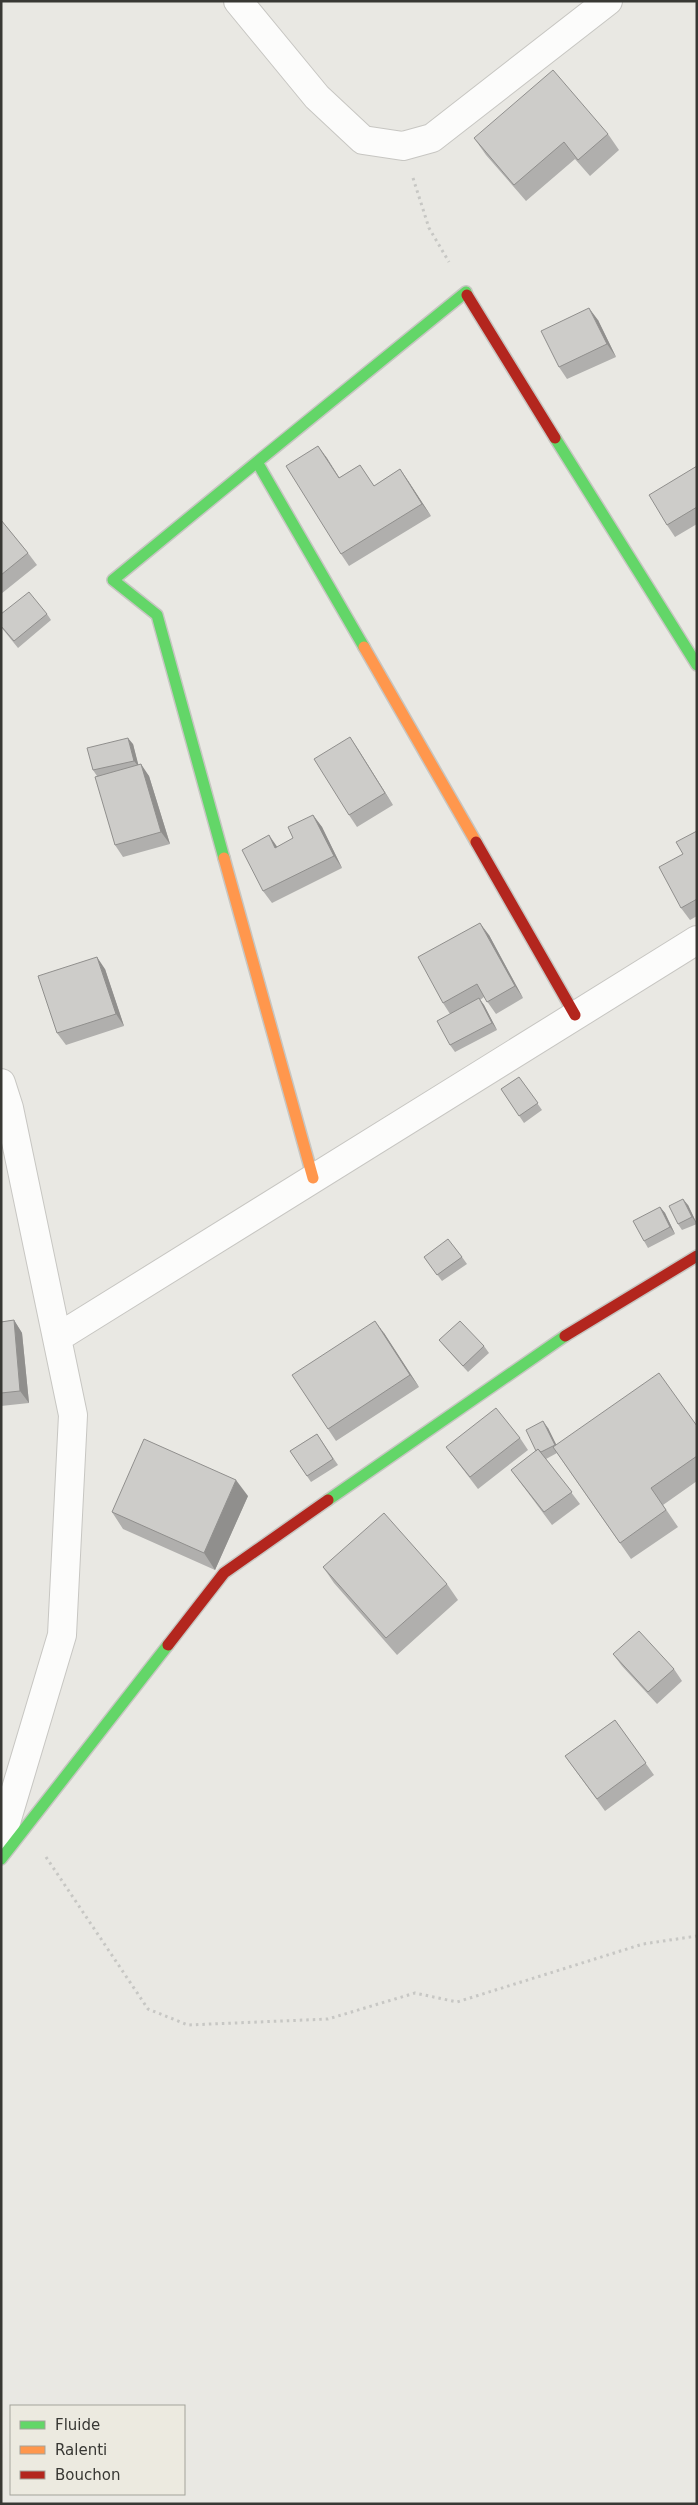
<svg xmlns="http://www.w3.org/2000/svg" width="698" height="2505" viewBox="0 0 698 2505" font-family="'DejaVu Sans',sans-serif">
  <rect width="100%" height="100%" fill="#e9e8e3"/>
  <g fill="none" stroke-linecap="round" stroke-linejoin="round">
    <defs>
      <path id="street" d="M238,1L317,97L363,140L403,146L432,138L608,1
        M1,1083L9,1108L73,1415L62,1635L1,1839
        M57,1338L697,940"/>
      <path id="fast" d="M555,438L697,665
        M364,647L257,462L466,292L467,295
        M224,858L157,615L113,580L257,462
        M328,1500L565,1336
        M1,1859L168,1645"/>
      <path id="slow" d="M364,647L476,842
        M224,858L313,1178"/>
      <path id="jam" d="M467,295L555,438
        M476,842L575,1015
        M565,1336L697,1256
        M168,1645L224,1573L328,1500"/>
    </defs>
    <!-- street casing -->
    <use href="#street" stroke="#c7c6c2" stroke-width="30"/>
    <!-- fast casing -->
    <use href="#fast" stroke="#c7c6c2" stroke-width="14"/>
    <!-- slow casing -->
    <use href="#slow" stroke="#c7c6c2" stroke-width="14"/>
    <!-- jam casing -->
    <use href="#jam" stroke="#c7c6c2" stroke-width="14"/>
    <!-- path -->
    <path stroke="#c7c7c4" stroke-width="3" stroke-dasharray="2.5 4" stroke-linecap="butt" d="M413,178L429,228L449,262
      M46,1857L148,2009L188,2025L328,2019L415,1993L457,2002L643,1944L697,1936"/>
    <!-- street -->
    <use href="#street" stroke="#fcfcfb" stroke-width="28"/>
    <!-- fast -->
    <use href="#fast" stroke="#63d668" stroke-width="11"/>
    <!-- slow -->
    <use href="#slow" stroke="#ff974d" stroke-width="11"/>
    <!-- jam -->
    <use href="#jam" stroke="#b3261e" stroke-width="11"/>
  </g>
  <!-- wall -->
  <path fill="#b0afad" d="M608,134L619,150L590,176L575,159L526,201L486,155L474,138Z
    M598,320L616,357L567,379L559,367Z
    M318,446L339,478L360,465L374,486L400,469L431,516L349,566L341,554Z
    M697,466V524L675,537L667,525Z
    M1,520L28,553L37,565L1,594Z
    M1,614H47L51,620L18,648L1,627Z
    M350,737L393,805L357,827L349,815Z
    M133,744L138,765L149,776L170,844L123,857L115,845L97,776L93,770Z
    M313,815L322,827L342,868L272,903L263,891L293,838Z
    M697,831V916L690,920L681,908L683,854Z
    M489,935L523,998L496,1014L484,997L480,1000L484,1005L497,1030L455,1052L450,1045V1014L443,1003Z
    M105,969L124,1026L66,1045L57,1033Z
    M519,1077L542,1110L524,1123L501,1089Z
    M688,1205L697,1224L682,1230L678,1224Z
    M660,1207L665,1213L675,1234L648,1248L644,1241Z
    M424,1257H462L467,1264L442,1281Z
    M14,1320L22,1333L29,1403L1,1406V1322Z
    M384,1333L419,1387L336,1441L328,1429Z
    M439,1340L484,1346L489,1353L468,1372L444,1346Z
    M697,1426V1481L663,1505L678,1527L631,1559L557,1453L546,1459L580,1504L552,1525L511,1470L536,1451L548,1428L556,1445Z
    M317,1434L338,1465L311,1482L290,1451Z
    M520,1438L528,1450L478,1489L446,1447Z
    M248,1496L215,1570L123,1529L112,1512Z
    M323,1567L447,1584L458,1600L397,1655L334,1583Z
    M613,1654L674,1669L682,1681L657,1704L622,1666Z
    M615,1720L654,1775L605,1811L565,1756Z"/>
  <!-- shaded-wall -->
  <path fill="#908f8d" d="M589,308L598,320L616,357L607,344Z
    M318,446L327,458L347,490L339,478Z
    M400,469L409,482L431,516L422,504Z
    M350,737L358,749L393,805L385,793Z
    M128,738L133,744L139,767L134,761Z
    M141,764L149,776L170,844L161,832Z
    M313,815L322,827L342,868L334,856Z
    M269,835L278,848H275Z
    M480,923L489,935L523,998L515,986Z
    M97,957L105,969L124,1026L116,1014Z
    M479,998L484,1005L497,1030L492,1023Z
    M683,1199L688,1205L697,1224L692,1217Z
    M660,1207L665,1213L675,1234L670,1227Z
    M14,1320L22,1333L29,1403L20,1391Z
    M375,1321L384,1333L419,1387L410,1375Z
    M543,1421L548,1428L560,1452L555,1445Z
    M236,1480L248,1496L215,1570L204,1553Z"/>
  <!-- building -->
  <path fill="#cdccc9" stroke="#908f8d" d="M553,70L608,134L578,160L564,142L514,185L474,138Z
    M589,308L607,344L559,367L541,331Z
    M318,446L339,478L360,465L374,486L400,469L422,504L341,554L286,466Z
    M697,466V507L667,525L649,495Z
    M1,520L28,553L1,575Z
    M29,592L47,614L14,641L1,626V614Z
    M350,737L385,793L349,815L314,759Z
    M128,738L134,761L93,770L87,748Z
    M141,764L161,832L115,845L95,777Z
    M313,815L334,856L263,891L242,850L269,835L275,848L293,838L288,827Z
    M697,831V899L681,908L659,867L683,854L676,842Z
    M480,923L515,986L487,1002L477,984L443,1003L418,957Z
    M97,957L116,1014L57,1033L38,976Z
    M479,998L492,1023L450,1045L437,1021Z
    M519,1077L538,1103L519,1116L501,1089Z
    M683,1199L692,1217L678,1224L669,1206Z
    M660,1207L670,1227L644,1241L633,1221Z
    M448,1239L462,1257L437,1275L424,1257Z
    M14,1320L20,1391L1,1393V1322Z
    M375,1321L410,1375L328,1429L292,1375Z
    M460,1321L484,1346L463,1366L439,1340Z
    M659,1373L697,1426V1456L651,1488L666,1510L620,1543L553,1447Z
    M496,1408L520,1438L470,1477L446,1447Z
    M543,1421L555,1445L541,1452L538,1449L536,1451L526,1430Z
    M317,1434L333,1459L307,1476L290,1451Z
    M144,1439L236,1480L204,1553L112,1512Z
    M538,1449L572,1492L544,1512L511,1470Z
    M384,1513L447,1584L386,1638L323,1567Z
    M639,1631L674,1669L648,1692L613,1654Z
    M615,1720L646,1763L597,1799L565,1756Z"/>
  <!-- border -->
  <rect width="698" height="2505" fill="none" stroke="#383834" stroke-width="5"/>
  <!-- legend -->
  <rect x="10" y="2405" width="175" height="90" fill="#eceae0" stroke="#a4a39b"/>
  <rect x="20" y="2421" width="25" height="8" fill="#63d668" stroke="#a4a39b"/>
  <text x="55" y="2430" font-size="15" fill="#383834">Fluide</text>
  <rect x="20" y="2446" width="25" height="8" fill="#ff974d" stroke="#a4a39b"/>
  <text x="55" y="2455" font-size="15" fill="#383834">Ralenti</text>
  <rect x="20" y="2471" width="25" height="8" fill="#b3261e" stroke="#a4a39b"/>
  <text x="55" y="2480" font-size="15" fill="#383834">Bouchon</text>
</svg>
